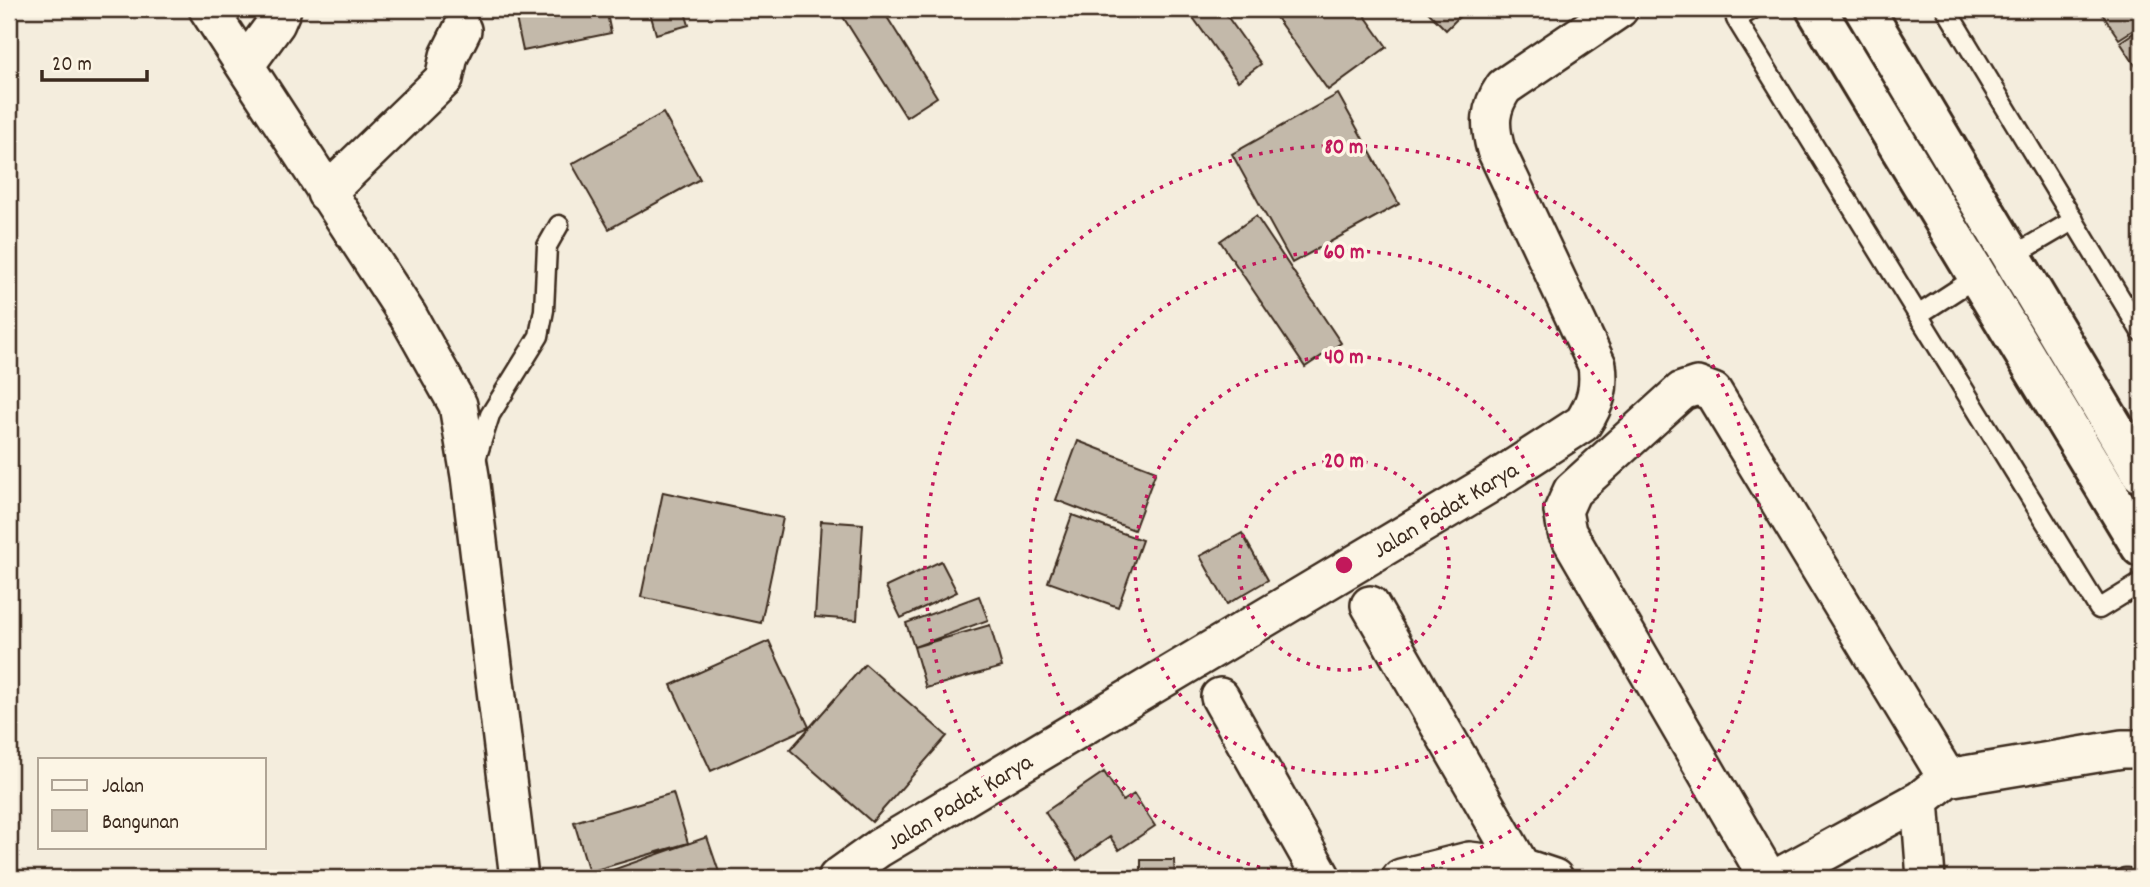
<svg xmlns="http://www.w3.org/2000/svg" width="2150" height="887" viewBox="0 0 2150 887" font-family="Dekko,sans-serif">
<style>
.building{fill:#c3b9aa;stroke:#3b2a1e;stroke-width:2}
.lines{fill:none;stroke-linecap:round;stroke-linejoin:round}
.service-casing{stroke:#3b2a1e;stroke-width:23}
.minor-casing{stroke:#3b2a1e;stroke-width:42}
.tertiary-casing{stroke:#3b2a1e;stroke-width:44}
.service{stroke:#fcf5e5;stroke-width:18}
.minor{stroke:#fcf5e5;stroke-width:37}
.tertiary{stroke:#fcf5e5;stroke-width:38}
.ring{fill:none;stroke:#c2185b;stroke-width:3.5;stroke-dasharray:3.5 7}
.labels{text-anchor:middle;stroke-width:7;stroke-linejoin:round;paint-order:stroke}
.street-label{font-size:24px;fill:#3b2a1e;stroke:#fcf5e5}
.centre{fill:#c2185b;stroke:#fcf5e5;stroke-width:3.5}
.ring-label{font-size:21px;text-anchor:middle;font-weight:bold;fill:#c2185b;stroke:#fcf5e5;stroke-width:7;stroke-linejoin:round;paint-order:stroke}
</style>
<rect width="100%" height="100%" fill="#f4eddd"/>
<filter id="ink" filterUnits="userSpaceOnUse"><feTurbulence type="fractalNoise" baseFrequency=".0143" numOctaves="2"/><feDisplacementMap in="SourceGraphic" scale="14" xChannelSelector="R" yChannelSelector="G"/><feConvolveMatrix kernelMatrix="1 2 1 2 8 2 1 2 1" color-interpolation-filters="sRGB"/></filter>
<g filter="url(#ink)">
<path class="building" d="M514 9H606L611 33 523 51Z
M649 9H684L689 25 656 34Z
M838 9H882L937 97 906 117Z
M1187 9H1222L1261 64 1238 81Z
M1270 9H1360L1387 47 1328 90Z
M1425 9H1467L1446 30Z
M2110 9H2141V25L2119 39 2102 14Z
M2141 28V65L2137 68 2120 42Z
M1338 94 1399 204 1292 263 1232 154Z
M663 113 700 179 609 229 572 164Z
M1256 216 1341 343 1305 367 1220 241Z
M1078 441 1156 471 1134 530 1056 500Z
M663 492 783 518 761 623 641 597Z
M1072 515 1142 540 1118 607 1048 582Z
M821 521 863 524 857 620 815 617Z
M1242 533 1268 580 1227 604 1200 556Z
M941 561 957 592 901 618 886 587Z
M979 596 988 620 914 647 906 623Z
M990 625 1002 667 926 688 914 647Z
M769 641 809 727 711 771 671 685Z
M865 664 947 736 872 822 790 750Z
M1104 772 1123 801 1134 794 1155 826 1119 850 1110 837 1077 860 1045 812Z
M673 793 688 843 589 872 574 822Z
M707 837 721 878H596L595 876Z
M1141 860H1174L1175 878H1141Z"/>
<g class="lines">
<g class="service-casing">
<path id="service" d="M1753 9 1736 19 2099 609 2141 583
M1946 9 2141 332
M2011 257 2074 220
M1918 315 1978 276
M476 459 490 415 539 336 544 310 547 246 559 225
M2125 878H2127"/>
</g>
<g class="minor-casing">
<path id="minor" d="M208 9 408 316 458 405 470 476 519 878
M246 64 276 23 282 9
M326 193 444 79 449 56 462 30
M1370 605 1521 867
M1220 697 1322 878
M1920 800 1926 878
M837 878 879 848 1486 486 1583 423C1596 403 1600 388 1597 365L1496 150C1489 125 1489 109 1504 87L1619 9
M1401 878 1469 861 1521 867 1554 878
M1768 878 1567 532 1563 511 1572 491 1682 391 1697 386 1713 392 1947 778
M1777 878 1920 800 1947 778 2122 749H2141"/>
</g>
<g class="tertiary-casing">
<path id="tertiary" d="M1816 9 2141 547
M1864 9 2141 473"/>
</g>
<use href="#service" class="service"/>
<use href="#minor" class="minor"/>
<use href="#tertiary" class="tertiary"/>
</g>
</g>
<g class="ring">
<circle cx="1344" cy="565" r="105"/>
<circle cx="1344" cy="565" r="209"/>
<path d="M1322 878A314 314 0 1 1 1366 878"/>
<path d="M1064 876A419 419 0 1 1 1624 876"/>
</g>
<g class="labels">
<g class="street-label">
<text transform="translate(1445 509) rotate(-31)" y="8">Jalan Padat Karya</text>
<text transform="translate(959 801) rotate(-31)" y="8">Jalan Padat Karya</text>
</g>
</g>
<circle cx="1344" cy="565" r="10" class="centre"/>
<g class="ring-label">
<text x="1344" y="153">80 m</text>
<text x="1344" y="258">60 m</text>
<text x="1344" y="363">40 m</text>
<text x="1344" y="467">20 m</text>
</g>
<rect width="2150" height="887" fill="none" stroke="#fcf5e5" stroke-width="35"/>
<rect x="18" y="18" width="2115" height="852" fill="none" stroke="#3b2a1e" stroke-width="2.5" filter="url(#ink)"/>
<rect x="38" y="758" width="228" height="91" fill="#fcf5e5" stroke="#afa495" stroke-width="2"/>
<rect x="52" y="780" width="35" height="10" fill="#fcf5e5" stroke="#afa495" stroke-width="2"/>
<text x="102" y="792" font-size="21" fill="#3b2a1e">Jalan</text>
<rect x="52" y="810" width="35" height="21" fill="#c3b9aa" stroke="#afa495" stroke-width="2"/>
<text x="102" y="828" font-size="21" fill="#3b2a1e">Bangunan</text>
<path d="M42 70v10h105v-10" fill="none" stroke="#3b2a1e" stroke-width="3.5"/>
<text x="52" y="70" font-size="21" fill="#3b2a1e" stroke="#fcf5e5" stroke-width="5" paint-order="stroke">20 m</text>
</svg>
